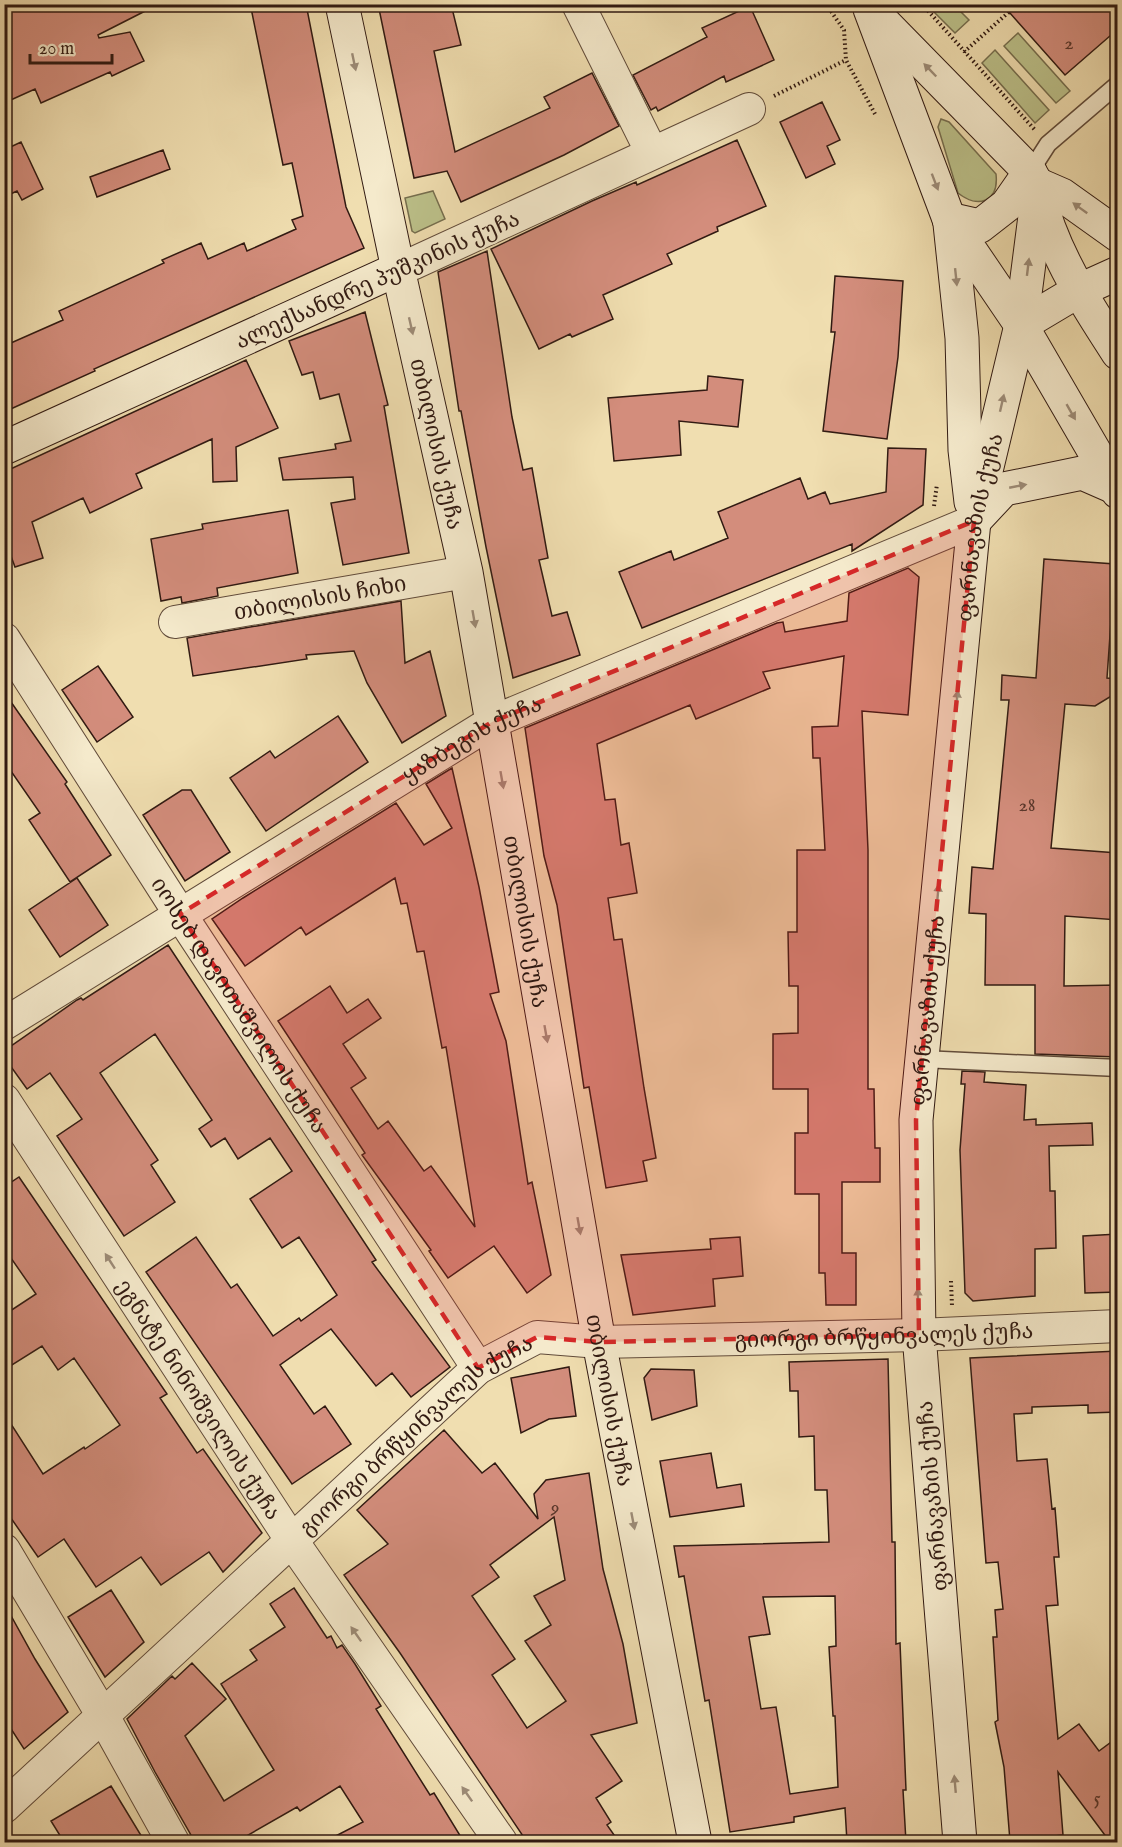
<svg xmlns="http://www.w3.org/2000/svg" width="1122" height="1847" viewBox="0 0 1122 1847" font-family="'IM FELL English','Noto Serif Georgian',serif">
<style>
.green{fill:#bcc18a;stroke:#766e4e;stroke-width:1.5}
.building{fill:#d38d7c;stroke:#311a12;stroke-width:1.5;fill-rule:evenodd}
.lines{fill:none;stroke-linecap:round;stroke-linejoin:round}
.lane-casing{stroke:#614b3a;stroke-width:19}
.street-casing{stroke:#614b3a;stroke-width:34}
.secondary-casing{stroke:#311a12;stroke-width:35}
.path{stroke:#311a12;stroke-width:4;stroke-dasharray:1.5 3;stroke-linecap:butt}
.lane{stroke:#f5eacc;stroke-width:16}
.street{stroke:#f5eacc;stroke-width:32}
.secondary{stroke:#f5eacc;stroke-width:33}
.oneway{fill:#9d8c78}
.marked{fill:#d62828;fill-opacity:0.2;stroke:#d62828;stroke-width:4.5;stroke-dasharray:12 8;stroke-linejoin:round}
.labels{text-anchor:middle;stroke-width:4.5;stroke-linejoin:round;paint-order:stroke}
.number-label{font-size:20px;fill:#5a372c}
.street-label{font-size:22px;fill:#311a12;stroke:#f5eacc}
</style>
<rect width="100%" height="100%" fill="#f0deb0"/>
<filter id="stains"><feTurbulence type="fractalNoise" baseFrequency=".00333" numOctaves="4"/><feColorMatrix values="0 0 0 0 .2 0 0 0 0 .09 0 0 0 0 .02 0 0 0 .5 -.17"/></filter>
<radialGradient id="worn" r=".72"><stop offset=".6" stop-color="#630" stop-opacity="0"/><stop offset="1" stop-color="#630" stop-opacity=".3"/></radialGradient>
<path class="green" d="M927 5H954L969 20 955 33Z
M1018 33 1070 91 1056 103 1004 46Z
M995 50 1049 110 1035 123 982 63Z
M941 119 949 122 996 174C999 202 978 209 958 193L938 127Z
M433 191 445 219 415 233 412 231 405 198Z"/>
<path class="building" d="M18 4H159L98 35 99 38 130 32 144 61 112 76 110 72 41 103 35 89 4 103V11Z
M267 4H306L346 207 364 248 94 369 95 371 4 412V346L63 320 59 311 164 263 162 260 201 243 208 259 244 243 247 251 296 229 292 220 303 216 292 163 283 165 251 8Z
M378 4H451L461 45 434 51 455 152 550 108 544 97 592 73 619 126 564 155 461 202 447 171 414 178Z
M1002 4H1118V29L1065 75Z
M750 6 774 60 726 82 724 76 658 111 656 107 651 110 633 75 707 37 702 28Z
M822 102 840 140 827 146 835 164 806 178 780 122Z
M737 140 766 206 717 227 718 231 667 254 672 264 603 295 613 319 572 337 570 334 539 349 491 249 592 201 636 182 637 185Z
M21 142 43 189 22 200 17 191 4 197V150Z
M163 150 170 169 97 197 90 177Z
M487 251 512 417 523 470 532 468 548 558 539 560 552 616 567 612 580 655 513 678 486 547 461 411H459L438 272Z
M835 276 903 281 898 357 887 439 823 431 835 332H831Z
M365 312 388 405 384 406 409 553 343 565 331 503 355 499 353 477 283 480 279 458 336 449 335 444 351 441 339 394 320 399 313 372 302 375 289 341Z
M246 360 278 428 236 447 237 481 213 482 212 439 136 474 142 488 90 513 83 498 32 522 43 558 15 567 4 537V472Z
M708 376 743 380 738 427 679 421 681 455 614 461 608 398 707 390Z
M888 448 926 449 923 505 852 551V544L642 628 619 572 671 551 674 560 728 538 718 512 800 478 808 499 825 492 830 504 886 492Z
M288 510 298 573 217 588 218 596 182 603 181 597 161 601 151 539 203 529 202 524Z
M1044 559 1115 564 1107 678 1118 679V692L1095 706 1065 704 1051 848 1118 853V920L1065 916 1064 986 1118 985V1057L1035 1054V985H985L986 914 969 913 972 867 993 869 1009 700H1001L1002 675 1036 678Z
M908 568 919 577 908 715 862 711 868 850V1089H874L875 1148H880V1182H842V1253H856V1305H826L825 1273H819V1194H795V1133H808V1089H773V1034L798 1033V986H789L788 932H797V850H825L820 758H813L812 727 838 726 844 656 763 672 770 688 696 719 690 705 597 744 605 800 615 799 621 845 629 843 637 893 608 898 614 940 622 939 644 1088 656 1158 643 1161 647 1181 606 1188 589 1087 584 1088 557 905 544 856 525 728 777 623 783 622 785 632 847 621 849 593Z
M401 601 405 663 430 651 446 716 402 743 367 683 354 651 306 655 307 659 193 676 187 638Z
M98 666 133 717 97 742 62 690Z
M4 692 67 782 65 784 111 855 70 882 29 820 40 813 4 761Z
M338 716 368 762 266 831 230 778 270 751 275 758Z
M452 768 479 887 499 992 490 994 506 1041 528 1184 532 1182 551 1275 527 1293 494 1246 448 1278 429 1251 431 1250 362 1155 365 1153 278 1021 330 986 347 1013 368 999 381 1018 343 1044 366 1078 351 1088 378 1129 388 1121 424 1171 431 1166 475 1227 446 1047 442 1048 424 951 417 952 407 903 401 904 395 878 306 935 301 927 245 966 212 919 243 898 396 803 424 845 452 828 426 784Z
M182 790H191L230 852 185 881 143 815Z
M77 878 108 925 60 957 29 910Z
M168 945 376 1260 372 1262 450 1367 411 1397 392 1373 376 1386 331 1329 280 1365 314 1414 325 1406 351 1444 292 1484 146 1272 196 1237 231 1288 237 1284 273 1336 299 1318 301 1321 337 1295 299 1237 282 1248 250 1199 292 1171 270 1138 238 1159 225 1138 211 1147 199 1129 212 1120 155 1034 100 1073 158 1160 151 1165 175 1202 124 1236 57 1136 82 1119 50 1073 27 1089 4 1057V1051L77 1000 81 998 83 1000Z
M962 1071 985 1072 984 1082 1026 1085 1024 1120 1036 1119V1125L1092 1123 1093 1145 1049 1146 1050 1191H1055L1056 1248 1035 1249V1296L973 1301 965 1293 960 1150 965 1084H961Z
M19 1177 167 1394 160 1398 197 1453 203 1449 262 1533 223 1572 209 1552 161 1585 141 1557 96 1587 64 1539 38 1557 4 1508V1413L43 1474 84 1447 85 1449 120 1425 74 1358 58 1370 42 1346 4 1370V1315L36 1294 4 1248V1187Z
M1118 1234V1292L1085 1293 1083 1236Z
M740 1237 743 1276 713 1279 715 1306 633 1315 621 1255 711 1249 710 1239Z
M1118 1351V1412L1088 1413V1405L1032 1407V1413L1014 1414 1017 1461 1047 1459 1052 1509 1055 1508 1059 1557H1054L1058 1605 1046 1606 1058 1739 1079 1724 1099 1751 1118 1737V1842H1110L1058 1772 1063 1835 1010 1841 1004 1767 995 1722 998 1720 993 1637H997L995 1610 1003 1609 998 1562 986 1563 970 1358Z
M888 1359 892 1542H895L896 1644 900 1643 906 1790H903L906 1842H847L845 1808 794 1817V1822L730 1832 709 1700 705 1701 684 1576 679 1577 674 1546 829 1542 827 1490H815L814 1436 799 1437 798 1391H790L789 1362ZM835 1596 836 1646 829 1647 833 1716H835L838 1787 790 1794 776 1707 761 1709 749 1637 770 1634 763 1597Z
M569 1367 576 1416 549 1419 521 1433 511 1378Z
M651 1369 694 1370 697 1406 652 1420 644 1378Z
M444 1430 482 1473 495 1463 538 1519 534 1494 546 1480 589 1473 603 1569 623 1644 637 1723 591 1735 622 1781 596 1798 611 1822 607 1825 619 1842H527L400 1653 344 1575 388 1544 357 1510ZM554 1517 565 1580 534 1596 551 1625 525 1641 566 1701 527 1728 492 1675 515 1659 472 1596 499 1577 490 1565Z
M711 1453 717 1488 741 1484 744 1506 670 1517 660 1461Z
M294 1588 327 1638 331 1636 337 1648 342 1645 355 1664 381 1706 376 1709 430 1795 434 1793 464 1842H324L363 1822 340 1786 300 1811 297 1807 236 1842H195L155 1772 127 1719 172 1676 175 1679 192 1663 226 1699 185 1736 224 1801 274 1770 221 1684 257 1660 250 1650 285 1627 270 1604Z
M111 1590 144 1642 105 1677 68 1617Z
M4 1603 35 1659 68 1712 24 1749 4 1718Z
M111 1786 145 1842H64L51 1821Z"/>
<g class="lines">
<g class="lane-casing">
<path id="lane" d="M1030 172 1048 144 1118 84
M922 1059 1118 1068"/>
</g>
<g class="street-casing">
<g id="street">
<path d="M578 4 652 153"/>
<path d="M398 269 414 263 749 109"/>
<path id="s1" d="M175 622 466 572"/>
<path id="s2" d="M4 639 180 914 478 1368"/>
<path id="s3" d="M4 1024 492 722 974 521"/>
<path id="s4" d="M4 1100 292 1541 501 1842"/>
<path d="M4 1550 103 1716 173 1842"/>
<path id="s5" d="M4 1807 478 1368 537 1337 599 1342 919 1335 1118 1326"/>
</g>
</g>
<g class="secondary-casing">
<g id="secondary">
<path id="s6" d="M342 4 398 269 466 572 599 1342 695 1842"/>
<path d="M870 9 949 219 1021 325 1118 492"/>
<path d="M880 19 1030 172C1043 192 1041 207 1049 228 1066 273 1092 313 1118 353"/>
<path d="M1039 185 1062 195 1118 235"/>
<path d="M949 219 980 226 1007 205 1030 172"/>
<path d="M950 224 962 338 965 450 971 502"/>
<path d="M1021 325 1078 291 1118 273"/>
<path d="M4 448 398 269"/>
<path d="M975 520 1004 489 1082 473 1114 487"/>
<path id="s7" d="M960 1842 919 1335 916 1120 974 521 1021 325 1039 185"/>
</g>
</g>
<path class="path" d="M826 4 844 30 846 60 875 114
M922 4 1035 130
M964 52 1009 12
M774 96 846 60
M934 506 937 484
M951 1281 952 1306"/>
<use href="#lane" class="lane"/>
<use href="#street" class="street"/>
<use href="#secondary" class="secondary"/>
</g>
<defs><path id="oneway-solid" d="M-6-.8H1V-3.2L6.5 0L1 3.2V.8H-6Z" transform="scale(1.5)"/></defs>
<g class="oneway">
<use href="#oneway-solid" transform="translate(354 62) rotate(78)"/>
<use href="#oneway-solid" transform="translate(930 70) rotate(-134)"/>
<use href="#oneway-solid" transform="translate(935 182) rotate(69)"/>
<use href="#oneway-solid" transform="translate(1080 208) rotate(-144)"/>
<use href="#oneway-solid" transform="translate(1028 267) rotate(-83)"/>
<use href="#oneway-solid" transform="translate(956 277) rotate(84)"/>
<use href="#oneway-solid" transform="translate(411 326) rotate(77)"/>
<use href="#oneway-solid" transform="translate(1002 403) rotate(-77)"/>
<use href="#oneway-solid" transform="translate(1071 412) rotate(60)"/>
<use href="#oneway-solid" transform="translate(1018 486) rotate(-11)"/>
<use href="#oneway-solid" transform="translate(474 619) rotate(80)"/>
<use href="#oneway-solid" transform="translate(957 699) rotate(-85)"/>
<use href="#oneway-solid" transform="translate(502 780) rotate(80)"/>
<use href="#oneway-solid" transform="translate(938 893) rotate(-85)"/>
<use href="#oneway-solid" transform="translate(546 1034) rotate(80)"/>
<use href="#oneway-solid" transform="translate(579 1226) rotate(80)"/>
<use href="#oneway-solid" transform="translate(110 1261) rotate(-123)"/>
<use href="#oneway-solid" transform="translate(918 1297) rotate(-91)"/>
<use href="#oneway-solid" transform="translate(633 1521) rotate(79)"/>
<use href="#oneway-solid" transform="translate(356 1634) rotate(-125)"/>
<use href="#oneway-solid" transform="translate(955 1784) rotate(-95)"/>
<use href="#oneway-solid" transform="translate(467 1794) rotate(-125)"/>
</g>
<path class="marked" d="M974 521 916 1120 919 1335 599 1342 537 1337 478 1368 180 914 492 722Z"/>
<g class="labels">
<g class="number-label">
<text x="1069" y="49">2</text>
<text x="1027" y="811">28</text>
<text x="555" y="1513">9</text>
<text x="1097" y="1804">5</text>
</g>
<g class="street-label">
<text transform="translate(377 279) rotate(-24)" y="8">ალექსანდრე პუშკინის ქუჩა</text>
<text dy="8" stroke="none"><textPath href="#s6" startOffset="450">თბილისის ქუჩა</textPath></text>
<text dy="8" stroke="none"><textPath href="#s7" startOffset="1320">ფარნავაზის ქუჩა</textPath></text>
<text dy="8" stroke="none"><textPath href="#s1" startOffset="147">თბილისის ჩიხი</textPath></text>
<text dy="8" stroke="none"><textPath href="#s3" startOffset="548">ყაზბეგის ქუჩა</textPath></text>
<text dy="8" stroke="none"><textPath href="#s6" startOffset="936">თბილისის ქუჩა</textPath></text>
<text dy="8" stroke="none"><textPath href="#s2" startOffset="435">იოსებ დავითაშვილის ქუჩა</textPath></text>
<text dy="8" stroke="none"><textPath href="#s7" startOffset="834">ფარნავაზის ქუჩა</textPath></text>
<text dy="8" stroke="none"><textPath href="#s5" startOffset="1060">გიორგი ბრწყინვალეს ქუჩა</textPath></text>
<text dy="8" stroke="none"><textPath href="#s4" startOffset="357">ეგნატე ნინოშვილის ქუჩა</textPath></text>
<text dy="8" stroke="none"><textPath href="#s6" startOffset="1422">თბილისის ქუჩა</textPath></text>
<text dy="8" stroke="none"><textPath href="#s5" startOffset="556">გიორგი ბრწყინვალეს ქუჩა</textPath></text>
<text transform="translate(932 1496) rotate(-95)" y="8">ფარნავაზის ქუჩა</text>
</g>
</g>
<rect width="1122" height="1847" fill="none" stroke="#f0deb0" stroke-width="24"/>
<rect x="6" y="6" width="1110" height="1835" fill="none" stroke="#311a12" stroke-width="3"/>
<rect x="12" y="12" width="1098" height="1823" fill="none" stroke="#311a12" stroke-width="1.5"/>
<path d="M30 54v9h82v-9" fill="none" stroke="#311a12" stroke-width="3"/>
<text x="39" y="54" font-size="18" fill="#311a12" stroke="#f5eacc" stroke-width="4.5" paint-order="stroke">20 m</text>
<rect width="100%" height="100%" filter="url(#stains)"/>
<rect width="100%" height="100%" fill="url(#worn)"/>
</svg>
